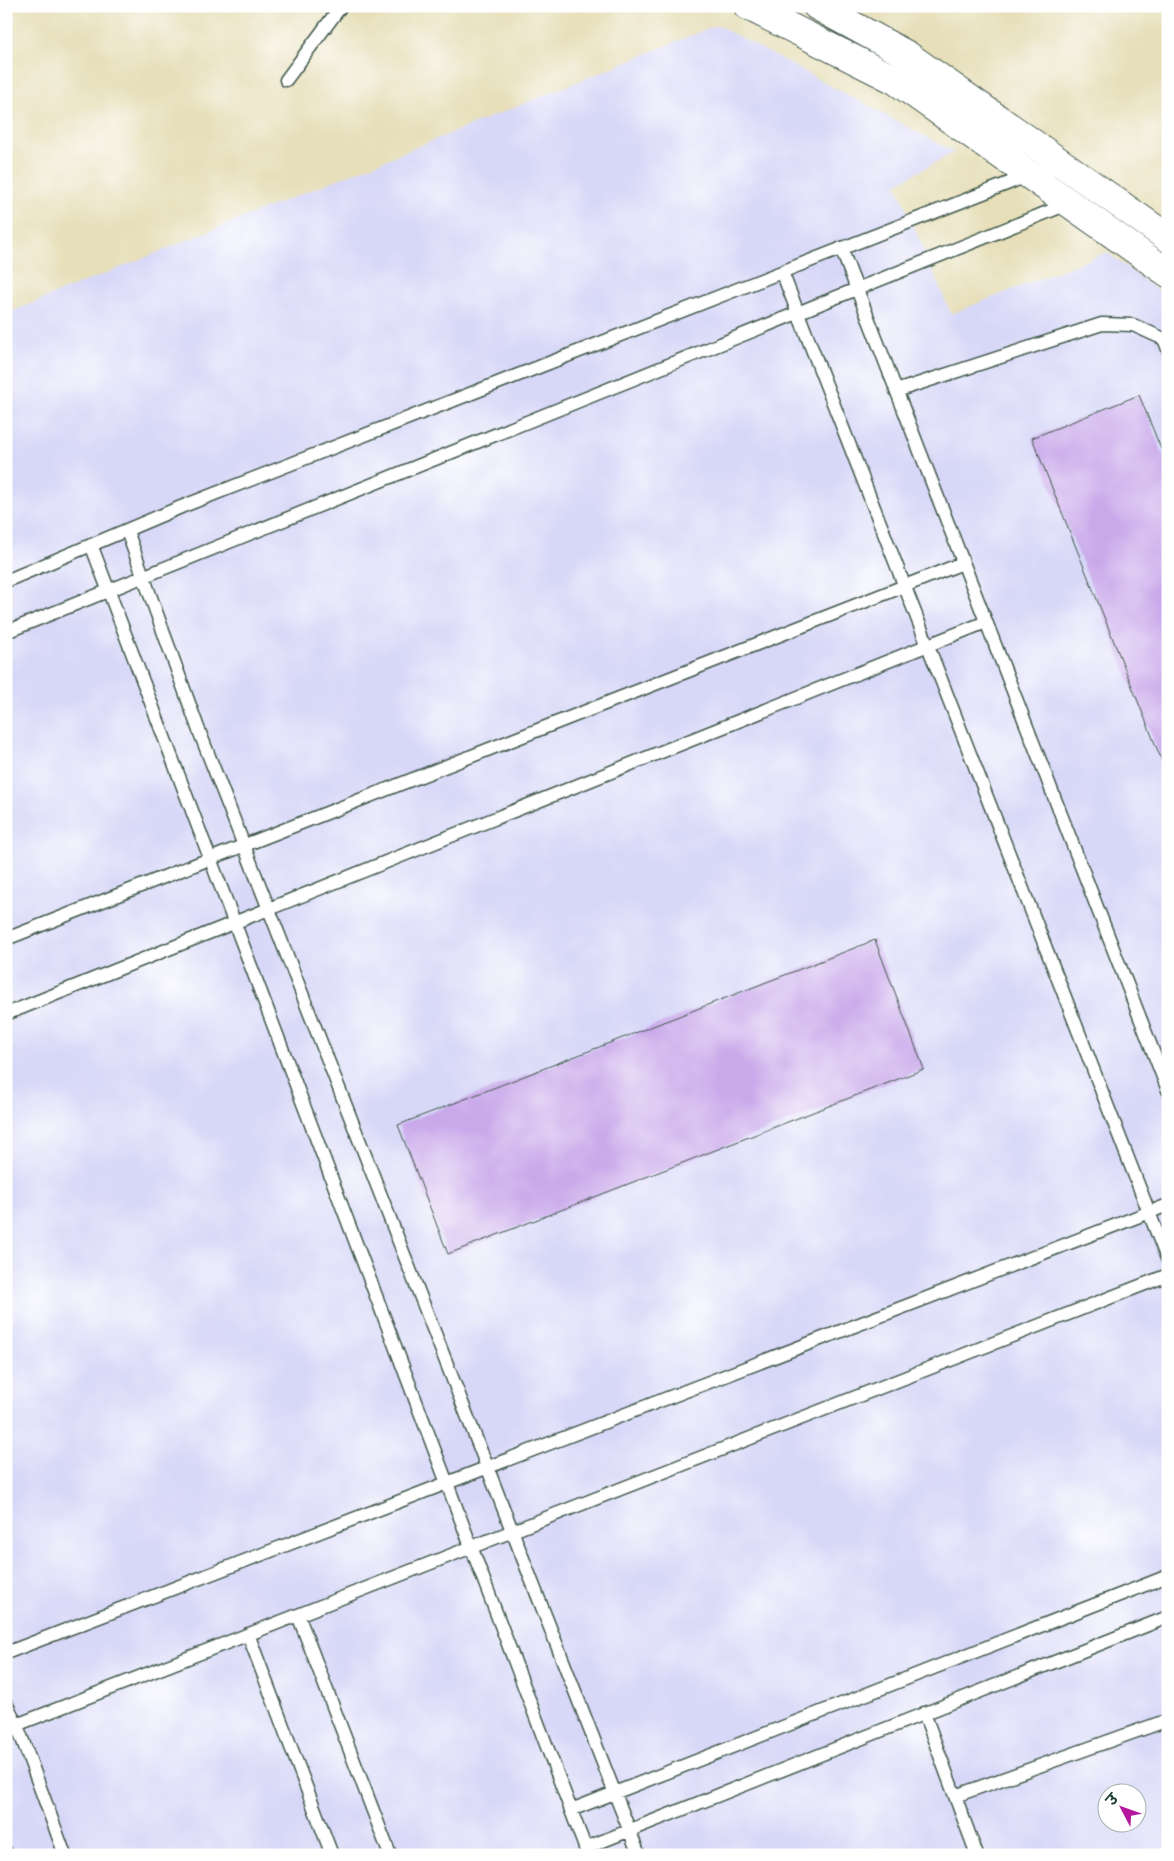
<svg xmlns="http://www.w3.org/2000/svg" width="1174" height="1861" viewBox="0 0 1174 1861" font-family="'Gochi Hand','Playpen Sans Deva',sans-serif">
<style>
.built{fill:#d7d7f8;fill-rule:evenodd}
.building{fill:#c9a9ea}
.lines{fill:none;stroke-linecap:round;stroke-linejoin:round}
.service-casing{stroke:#3d5548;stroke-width:15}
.tertiary-casing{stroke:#3d5548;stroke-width:30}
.service{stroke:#fff;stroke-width:12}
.tertiary{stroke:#fff;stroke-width:28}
</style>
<rect width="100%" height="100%" fill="#fff"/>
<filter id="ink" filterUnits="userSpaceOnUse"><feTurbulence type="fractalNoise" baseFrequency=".02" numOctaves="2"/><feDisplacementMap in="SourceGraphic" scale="10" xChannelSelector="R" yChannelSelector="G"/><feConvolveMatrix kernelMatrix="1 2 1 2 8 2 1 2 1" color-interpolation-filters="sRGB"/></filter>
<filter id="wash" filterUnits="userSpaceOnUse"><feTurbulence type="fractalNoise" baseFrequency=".0096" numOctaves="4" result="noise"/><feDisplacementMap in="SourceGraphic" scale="20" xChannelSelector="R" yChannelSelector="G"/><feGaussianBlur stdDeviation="1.12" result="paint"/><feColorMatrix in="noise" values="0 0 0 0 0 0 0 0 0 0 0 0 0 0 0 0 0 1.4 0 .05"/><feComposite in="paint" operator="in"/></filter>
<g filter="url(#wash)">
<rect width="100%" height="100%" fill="#e7dfb9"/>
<path class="built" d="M717 25 954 152 896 184 951 314 1107 252 1168 298V1855H6V604L13 600 6 569V314ZM1106 1794H1136V1824H1106Z"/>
<g id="blocks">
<path class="building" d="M1139 395 1168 466V776L1032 438Z
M875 940 924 1069 448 1254 398 1125Z"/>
</g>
</g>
<g filter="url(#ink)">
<use href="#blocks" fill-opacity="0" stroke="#3d5548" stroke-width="1"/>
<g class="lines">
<g class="service-casing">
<path id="service" d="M286 80 341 6
M841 248 1168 1090
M782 272 1168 1261
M896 391 1102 324 1133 325 1164 339 1168 349
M127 531 198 728 639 1855
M92 547 588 1855
M6 581 181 507 1060 163
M6 632 1070 203
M6 939 963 563
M6 1014 986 622
M298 1615 390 1855
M248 1634 332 1855
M6 1653 1168 1205
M6 1703 17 1725 65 1855
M924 1713 977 1855
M6 1729 1168 1275
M955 1796 1168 1720
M571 1810 1168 1576
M585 1848 1168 1617
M6 1852 7 1855"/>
</g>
<g class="tertiary-casing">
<path id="tertiary" d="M748 6 895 80 1168 273
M817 6 907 55 1168 238"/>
</g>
<use href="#service" class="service"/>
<use href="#tertiary" class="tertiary"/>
</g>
</g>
<rect width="1174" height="1861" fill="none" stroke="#fff" stroke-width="25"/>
<g transform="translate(1122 1808) rotate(311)"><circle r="24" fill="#ffffff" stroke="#a5b1ae"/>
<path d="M0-4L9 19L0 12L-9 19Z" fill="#b5179e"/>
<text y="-8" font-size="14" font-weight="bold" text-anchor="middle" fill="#1f3d34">उ</text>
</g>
</svg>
